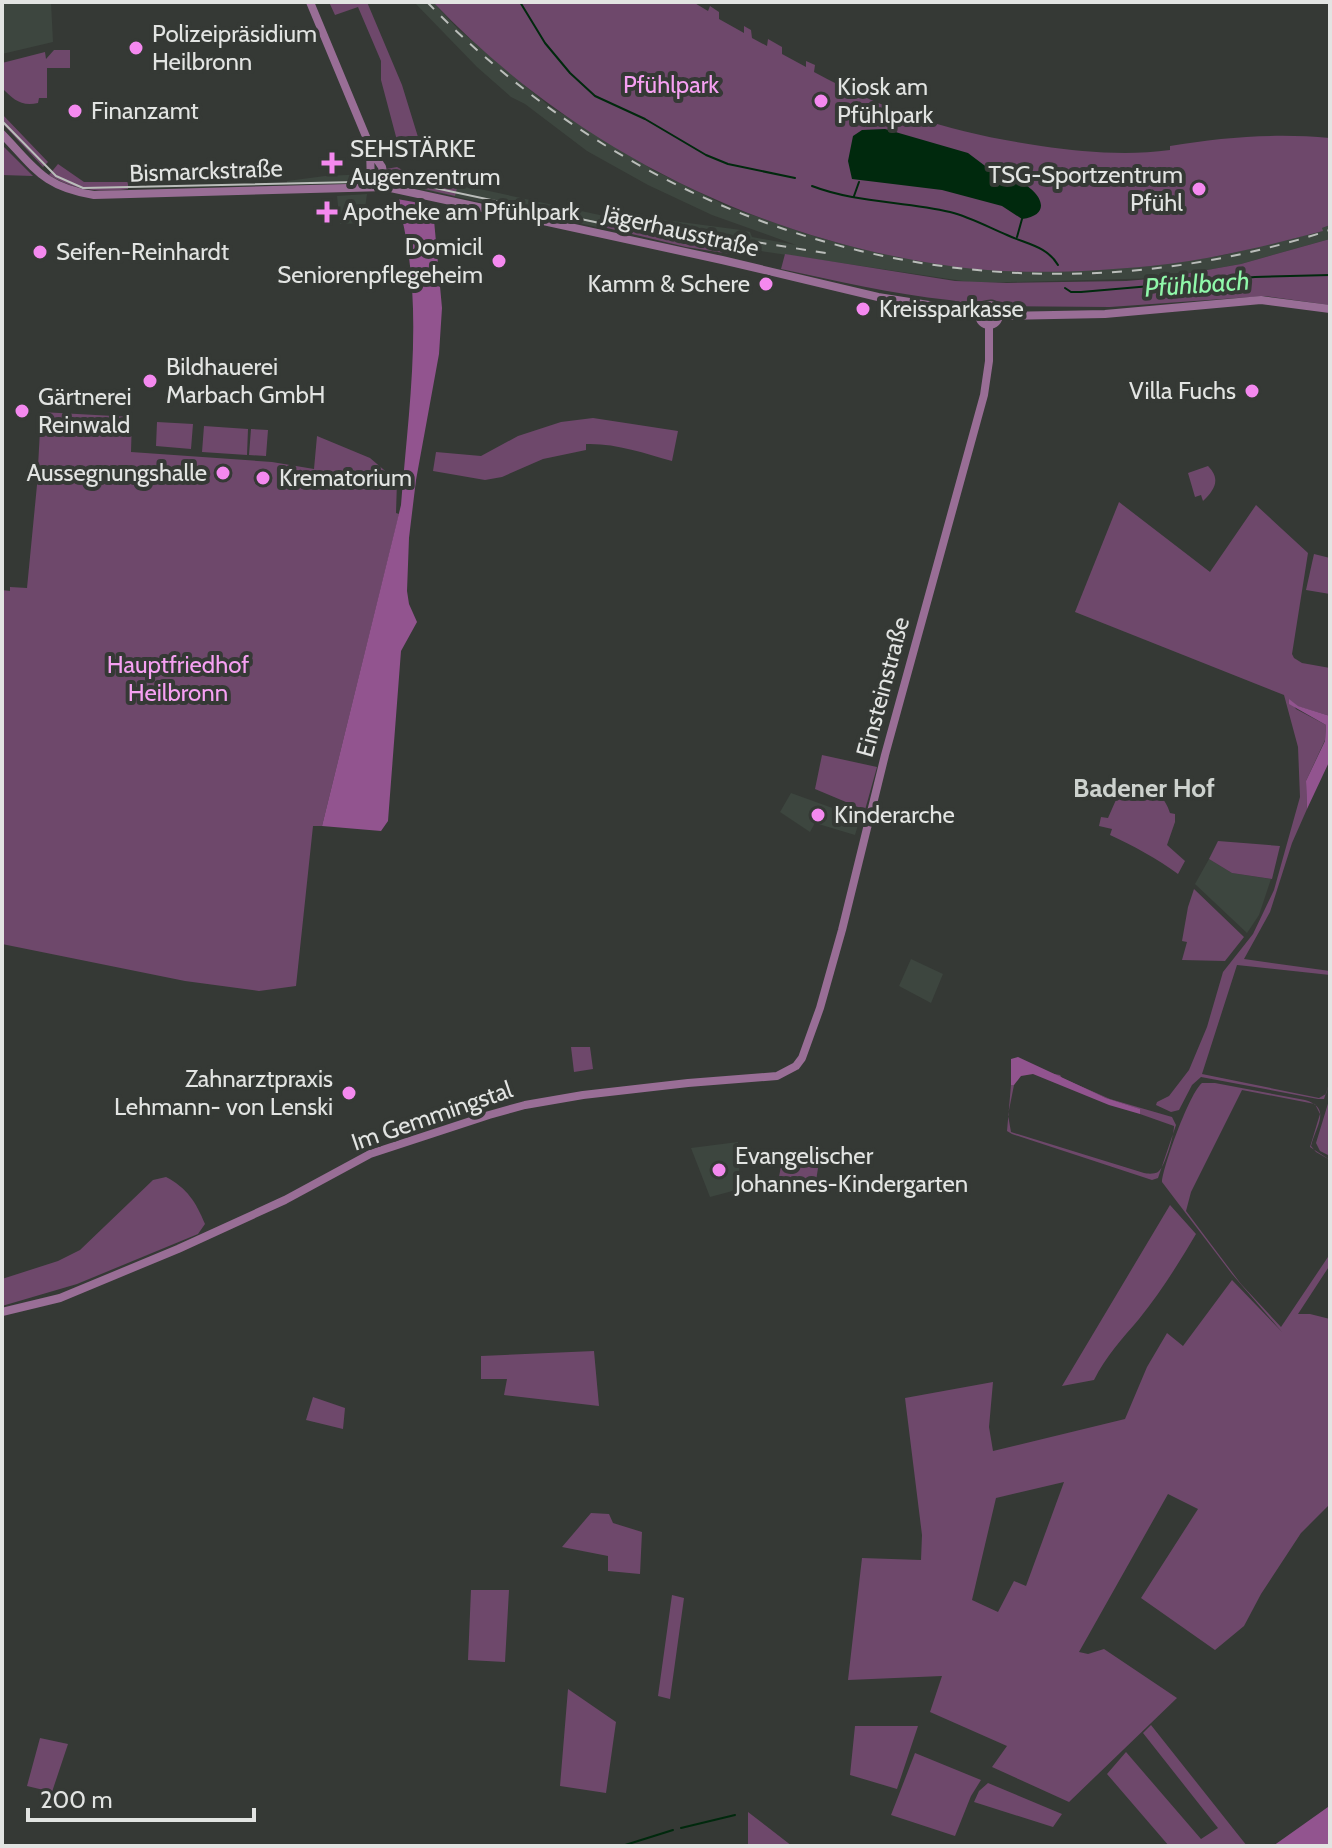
<svg xmlns="http://www.w3.org/2000/svg" width="1332" height="1848" viewBox="0 0 1332 1848" font-family="Cabin,sans-serif">
<style>
.built{fill:#3d463f}
.green{fill:#6e486b;fill-rule:evenodd}
.forest{fill:#92548f}
.water{fill:#00290d}
.lines{fill:none;stroke-linecap:round;stroke-linejoin:round}
.stream{stroke:#00290d;stroke-width:2}
.tertiary{stroke:#996e96;stroke-width:8}
.tram{stroke:#babdba;stroke-width:2}
.rail{stroke:#babdba;stroke-width:2;stroke-dasharray:10 10;stroke-linecap:butt}
.poi-dot{fill:#f489ef;stroke:#353935;stroke-width:3}
.labels{text-anchor:middle;stroke-width:8;stroke-linejoin:round;paint-order:stroke}
.poi-label{font-size:24px;fill:#e2e4e2;stroke:#353935;text-anchor:start}
.park-label{font-size:24px;fill:#f6a0f2;stroke:#353935}
.street-label{font-size:24px;fill:#e2e4e2;stroke:#353935}
.water-label{font-size:26px;font-style:italic;fill:#90f8aa;stroke:#353935}
.neighbourhood-label{font-size:26px;font-weight:bold;fill:#cdd2ce;stroke:#353935}
</style>
<rect width="100%" height="100%" fill="#353935"/>
<path class="built" d="M2 2H51L53 42 2 54Z
M414 2H433L457 28 548 105 653 170 727 206 804 233 842 244 875 252 983 268 1055 271 1151 266 1224 255 1322 231V228L1330 225V239L1241 264 1162 278 976 283 646 234 600 225 597 227 406 186 394 179 413 176 410 174 609 217 650 218 741 230 750 232 752 237 796 245 712 215 648 185 587 151 525 104 511 97 477 67Z
M368 174 354 182 287 184V181L325 176Z
M367 194 363 223 340 224 337 196Z
M791 793 860 818 855 835 815 823 810 832 780 812Z
M1209 859 1232 873 1271 879 1259 915 1247 933 1195 884Z
M911 959 943 974 931 1003 899 986Z
M738 1142 740 1189 710 1197 691 1148Z"/>
<path class="green" d="M329 2H367L402 85 422 150 413 159 403 155 399 148 381 80V61L358 7 335 15Z
M433 2H693L708 11 710 6 719 12V19L744 33V26L751 30 752 38 767 46 768 39 782 47V54L806 67V61L815 65 814 72C892 114 954 133 1041 146 1083 152 1127 156 1170 150V146C1223 137 1276 133 1330 138V225L1322 228 1323 231C1266 246 1209 260 1151 266 1088 272 1020 275 957 267 758 240 572 148 433 2Z
M54 50H70V68H47V98H39L38 103C21 107 13 99 2 88V63L45 52 46 59Z
M2 114 48 162 43 167 2 123Z
M2 145 33 176 2 175Z
M58 164 84 182H128V189C100 193 73 190 49 175Z
M397 167 408 173 458 184 455 196 403 184 386 169Z
M605 219 614 224 641 220V223H648L646 234 743 248 750 252 743 256 686 247 603 227 600 225Z
M1330 239V305L1265 296 1110 307 1002 306C993 295 986 301 974 303 967 304 957 301 949 300 892 294 837 281 781 269L785 254 955 281 1007 283 1126 281 1162 278 1241 264Z
M41 412 132 417 131 452 272 462 314 469 317 436 370 458 397 481 396 513 399 514 322 826H313L296 986 259 991 185 981 2 944V590L10 591V587L27 588 37 485Z
M593 418 678 431 672 461C644 453 615 443 586 444V450L543 459 502 477 485 480 433 471 436 452 481 456 518 436 561 422Z
M157 422 193 424 191 449 156 446Z
M204 426 248 429 247 455 202 452Z
M251 429 268 430 266 456 249 455Z
M1208 466C1221 479 1215 490 1203 501L1201 495 1195 497 1188 473Z
M1119 502 1210 572 1256 505 1308 553 1292 654 1294 658 1302 663 1330 668V716L1297 706 1290 700 1296 709 1326 725 1325 740 1306 781 1307 809 1292 843 1270 912 1244 959 1330 971V975L1237 965 1202 1074 1319 1098 1326 1094 1330 1081 1324 1099H1318L1201 1077 1192 1085 1179 1110 1171 1112 1156 1105 1157 1102 1169 1096 1189 1070 1207 1027 1223 972 1253 934 1274 890 1300 797 1298 747 1284 695 1075 612Z
M1314 554 1330 558V594L1306 590Z
M822 755 877 767 865 810 815 789Z
M1135 785 1136 789C1154 786 1165 797 1170 813L1175 814V822L1167 845 1185 861 1178 874C1158 859 1132 845 1110 835L1112 829 1099 826 1101 817 1108 818 1119 793 1122 794 1127 788Z
M1218 841 1280 846 1272 879 1232 873 1209 859Z
M1194 889 1244 937 1225 961 1182 960 1187 942 1182 941 1188 907Z
M571 1047H590L593 1069 574 1072Z
M1049 1073 1060 1075 1062 1078 1110 1099 1172 1117 1176 1125 1158 1178 1152 1180 1012 1134 1007 1131 1011 1085H1014L1008 1115 1011 1132 1144 1173C1148 1174 1155 1174 1158 1172 1165 1167 1174 1135 1174 1126L1140 1114 1139 1109 1106 1098Z
M1202 1083H1215L1305 1100C1332 1108 1316 1126 1311 1146L1316 1152 1330 1160 1310 1147 1320 1114 1315 1104 1242 1090 1191 1192 1186 1211 1241 1284 1281 1327 1330 1254V1265L1298 1314H1310L1330 1319V1504L1301 1533 1261 1594 1244 1626 1215 1650 1141 1598 1198 1509 1168 1494 1079 1652 1088 1654 1104 1649 1177 1698 1069 1802 992 1767 1007 1746 930 1712 942 1676 848 1680 862 1558 921 1560 922 1535 905 1398 993 1382 989 1427 993 1451 1125 1419 1147 1367 1167 1333 1183 1346 1232 1280 1282 1332 1232 1274 1162 1182C1163 1166 1190 1092 1202 1083ZM1064 1482 1026 1586 1014 1581 998 1612 972 1600 996 1498Z
M1330 1097V1156L1320 1151 1316 1143Z
M783 1156 819 1162 815 1187 778 1182Z
M166 1177C187 1188 196 1202 205 1224L198 1234 77 1284 2 1306V1279L58 1261 80 1250 153 1180Z
M1170 1205 1196 1234C1179 1263 1160 1293 1139 1319 1122 1339 1106 1356 1094 1380L1062 1386Z
M594 1351 599 1406 504 1395 507 1379H481V1356Z
M313 1397 345 1408 343 1429 306 1420Z
M591 1513 609 1514 613 1523 642 1532 640 1574 608 1571V1556L562 1547Z
M471 1590H509L505 1662 468 1660Z
M672 1595 684 1598 670 1699 658 1696Z
M568 1689 616 1722 606 1793 560 1786Z
M1151 1725 1247 1846H1169L1107 1774 1126 1752 1201 1839 1218 1828 1143 1733Z
M855 1726H918L897 1789 850 1775Z
M40 1738 68 1744 52 1792 27 1786Z
M915 1753 981 1780 971 1796 955 1836 891 1815Z
M988 1783 1062 1814 1053 1827 974 1802 979 1791Z
M748 1812 792 1846H748Z"/>
<path class="forest" d="M397 199 431 205 433 209 442 308 439 354 416 480 409 538 407 591 409 604 417 622 401 651 388 821 381 831 322 826 401 505C409 403 426 299 397 199Z
M1289 699 1298 706 1330 716V760L1307 809 1306 781 1325 741 1326 725 1289 704Z
M1018 1057 1106 1098 1140 1109V1114L1109 1105 1033 1074 1021 1076 1014 1085H1011V1059Z
M1330 1806V1846H1273L1328 1807Z"/>
<path class="water" d="M885 129 968 153 1009 184 1012 179C1036 185 1058 214 1022 219L1002 206 942 190 852 179 848 161 853 136 862 130Z"/>
<g class="lines">
<path class="stream" d="M520 2 545 43 570 73 595 96 645 119 706 155 728 164 795 178
M812 186C856 203 904 201 950 212 970 217 988 227 1007 235 1026 244 1047 246 1058 265
M854 196 859 182
M1017 237 1022 219
M1065 288 1071 292H1081L1255 277 1330 275
M681 1828 735 1815
M622 1846 673 1830"/>
<path class="tertiary" d="M310 2 367 139 370 149 371 186
M2 134C35 168 43 187 94 195L386 187 722 260 878 297 979 313
M370 149 382 167 386 187
M979 315a10 10 0 1 1 20 0a10 10 0 1 1-20 0Z
M999 316 1105 314 1261 300 1330 309
M2 1312 60 1298 178 1249 285 1200 370 1154 489 1115 525 1105 583 1095 688 1083 777 1076 796 1066 802 1058 820 1008 842 930 885 755 984 395 989 361V325"/>
<path class="tram" d="M2 121 56 176 83 188 402 181 623 228 716 240"/>
<path class="rail" d="M427 2C663 246 1006 336 1330 230
M717 236 832 254"/>
</g>
<g class="poi-dot">
<circle cx="136" cy="48" r="8"/>
<circle cx="821" cy="101" r="8"/>
<circle cx="75" cy="111" r="8"/>
<path d="M328 151h8v8h8v8h-8v8h-8v-8h-8v-8h8z"/>
<circle cx="1199" cy="189" r="8"/>
<path d="M323 200h8v8h8v8h-8v8h-8v-8h-8v-8h8z"/>
<circle cx="40" cy="252" r="8"/>
<circle cx="499" cy="261" r="8"/>
<circle cx="766" cy="284" r="8"/>
<circle cx="863" cy="309" r="8"/>
<circle cx="150" cy="381" r="8"/>
<circle cx="1252" cy="391" r="8"/>
<circle cx="22" cy="411" r="8"/>
<circle cx="223" cy="473" r="8"/>
<circle cx="263" cy="478" r="8"/>
<circle cx="818" cy="815" r="8"/>
<circle cx="349" cy="1093" r="8"/>
<circle cx="719" cy="1170" r="8"/>
</g>
<g class="labels">
<g class="poi-label">
<text x="152" y="42">Polizeipräsidium<tspan x="152" dy="28">Heilbronn</tspan></text>
<text x="837" y="95">Kiosk am<tspan x="837" dy="28">Pfühlpark</tspan></text>
<text x="91" y="119">Finanzamt</text>
<text x="350" y="157">SEHSTÄRKE<tspan x="350" dy="28">Augenzentrum</tspan></text>
<text x="1183" y="183" text-anchor="end">TSG-Sportzentrum<tspan x="1183" dy="28">Pfühl</tspan></text>
<text x="343" y="220">Apotheke am Pfühlpark</text>
<text x="483" y="255" text-anchor="end">Domicil<tspan x="483" dy="28">Seniorenpflegeheim</tspan></text>
<text x="56" y="260">Seifen-Reinhardt</text>
<text x="750" y="292" text-anchor="end">Kamm &amp; Schere</text>
<text x="879" y="317">Kreissparkasse</text>
<text x="166" y="375">Bildhauerei<tspan x="166" dy="28">Marbach GmbH</tspan></text>
<text x="1236" y="399" text-anchor="end">Villa Fuchs</text>
<text x="38" y="405">Gärtnerei<tspan x="38" dy="28">Reinwald</tspan></text>
<text x="207" y="481" text-anchor="end">Aussegnungshalle</text>
<text x="279" y="486">Krematorium</text>
<text x="834" y="823">Kinderarche</text>
<text x="333" y="1087" text-anchor="end">Zahnarztpraxis<tspan x="333" dy="28">Lehmann- von Lenski</tspan></text>
<text x="735" y="1164">Evangelischer<tspan x="735" dy="28">Johannes-Kindergarten</tspan></text>
</g>
<g class="park-label">
<text x="671" y="93">Pfühlpark</text>
<text x="178" y="673">Hauptfriedhof<tspan x="178" dy="28">Heilbronn</tspan></text>
</g>
<g class="street-label">
<text transform="translate(206 171) rotate(-2)" y="8">Bismarckstraße</text>
<text transform="translate(681 231) rotate(13)" y="8">Jägerhausstraße</text>
<text transform="translate(883 687) rotate(-75)" y="8">Einsteinstraße</text>
<text transform="translate(432 1116) rotate(-19)" y="8">Im Gemmingstal</text>
</g>
<g class="water-label">
<text transform="translate(1197 284) rotate(-4)" y="9">Pfühlbach</text>
</g>
<g class="neighbourhood-label">
<text x="1144" y="797">Badener Hof</text>
</g>
</g>
<rect width="1332" height="1848" fill="none" stroke="#e2e4e2" stroke-width="8"/>
<path d="M28 1808v12h226v-12" fill="none" stroke="#e2e4e2" stroke-width="4"/>
<text x="40" y="1808" font-size="24" fill="#e2e4e2" stroke="#353935" stroke-width="6" paint-order="stroke">200 m</text>
</svg>
